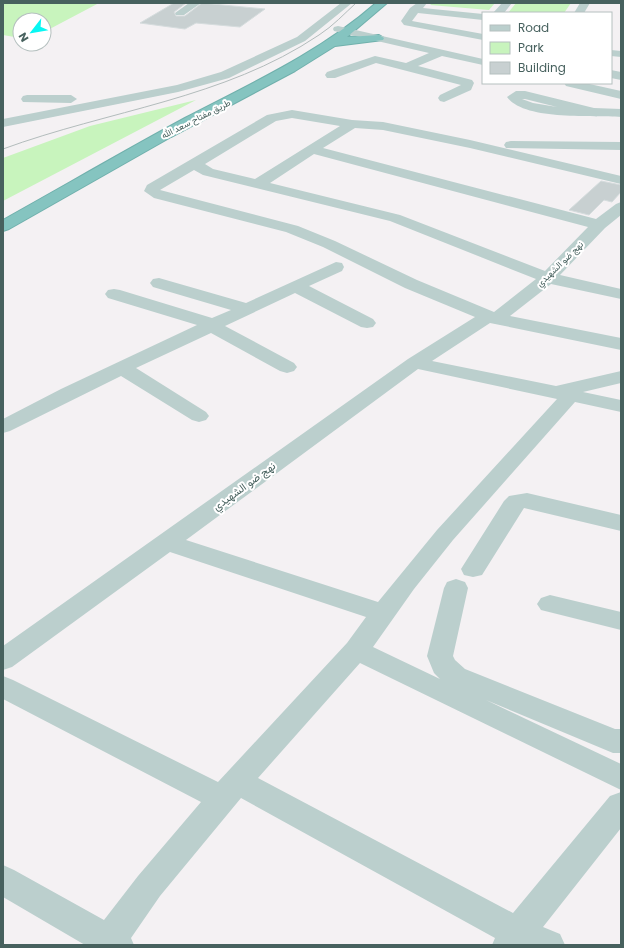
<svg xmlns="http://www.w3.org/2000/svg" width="624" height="948" viewBox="0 0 624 948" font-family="Poppins,Vazirmatn,sans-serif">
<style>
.green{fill:#c8f4bd}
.building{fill:#c8d0d1;stroke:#d5dcdd}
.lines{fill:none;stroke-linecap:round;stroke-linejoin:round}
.highway-casing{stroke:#70b0ac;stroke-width:2}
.minor{fill:#bbcfcd;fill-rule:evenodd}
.highway{fill:#85c4c0;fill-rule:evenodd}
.tram{stroke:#b3bcbc;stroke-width:1}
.labels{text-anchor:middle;stroke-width:4;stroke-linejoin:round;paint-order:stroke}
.far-street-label{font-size:9px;fill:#47615e;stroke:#fff}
.street-label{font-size:11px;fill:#47615e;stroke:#fff}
</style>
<rect width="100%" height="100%" fill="#f4f1f3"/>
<path class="green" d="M3 3H99L44 32V20H20V38L3 35Z
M433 3H495L489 10 430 5Z
M516 3H571L564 13H508Z
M196 100 3 201V158L90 126Z"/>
<path class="building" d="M174 3H186L174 12 176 16H185L202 3 265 9 240 27 196 23 185 29 140 23Z
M601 181 621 185V192L612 202 604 200 589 215 569 210Z"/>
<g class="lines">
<g class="highway-casing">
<path id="highway" d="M376 3H387L347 37 379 35 384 38 383 40 335 46 295 71 171 137 9 229 3 231V220C64 186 124 151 185 118 252 83 319 53 376 3Z"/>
</g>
<path class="minor" d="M189 3H201L184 15H176L175 13Z
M341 3H352L305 41 229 78 178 92 3 127V119L177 85 221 72 297 37Z
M417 3H427L423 8 483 14V20L418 13 412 21 483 34V40L404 25 401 21 410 8Z
M502 3H512L504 13H493Z
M580 3H590L584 13H574Z
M338 26 483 59V65L442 56 418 66 472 80 474 83 471 90 444 102 440 101 438 98 440 95 461 85 376 63 335 78H327L325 75 327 72 375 56 406 63 429 53 334 31 333 29 334 27Z
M611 50 621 51V57L611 56Z
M611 70 621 72V80L611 78Z
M564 83H585L621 91V99L566 86Z
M516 91H525L594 108 621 109V117C594 115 524 121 507 97ZM522 99H525L557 107 533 103Z
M27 95H71L77 99 71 103 23 102 21 99 23 96Z
M292 110 352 120 383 122 470 140 621 176V184L470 148 383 130 355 128 323 148 596 219 616 204 621 202V215L605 228 560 275 621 289V299L551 284 510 316 621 338V350L490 323 432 361 556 386 621 371V383L583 392 621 400V412L575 402 453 540 414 589 373 647 440 679 434 673 427 656 444 588 447 582 456 579 465 582 468 588 453 656 455 660 465 669 615 729H621V753H613L486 700 621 764V790L360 663 258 778 513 913 610 796 621 792V828L543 927 560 934 565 945H492L495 938 241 798 160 896 131 938 134 945H85L3 897V865L14 870 104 920 138 876 201 802 3 699V676L13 680 218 782 347 643 366 617 170 552 12 667 3 670V646L408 359 475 317 405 288 323 247 286 232 154 198 144 191 147 185 267 115ZM292 118 340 126 255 179 213 169 205 164 276 121ZM314 154 588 227 545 271 400 215 270 183ZM194 170 203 175 390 221 536 279 494 312 417 280 335 241 298 226 160 190ZM418 369 557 399 437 530 378 602 186 540Z
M511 141 621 142V150L506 148 504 145 506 142Z
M336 262 342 263 344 267 342 271 309 286 373 319 376 323 373 327 367 328 361 327 295 293 225 326 294 363 297 367 294 371 287 373 280 371 211 333 136 368 206 412 209 416 206 420 199 422 192 420 121 376 10 431 3 433V419L61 389 197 325 108 298 105 294 108 290 114 289 120 290 212 318 231 310 153 287 150 283 153 279 159 278 246 303Z
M527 493 621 515V531L524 508 482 575 473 577 464 575 461 569 504 501 509 496Z
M550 595 621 612V630L541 610 537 604 541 598Z"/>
<use href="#highway" class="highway"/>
<path class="tram" d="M3 149C109 110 224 99 319 35 333 26 344 14 356 3"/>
</g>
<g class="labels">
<g class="far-street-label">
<text transform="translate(196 119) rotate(-27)" y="3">طريق مفتاح سعد الله</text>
<text transform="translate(560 264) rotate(-44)" y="3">نهج ضو الشهيدي</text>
</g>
<g class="street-label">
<text transform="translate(244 486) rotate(-36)" y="4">نهج ضو الشهيدي</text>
</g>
</g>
<rect width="624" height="948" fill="none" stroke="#47615e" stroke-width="8"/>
<rect x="482" y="12" width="130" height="72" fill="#ffffff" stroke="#b5c0bf"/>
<rect x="490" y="25" width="20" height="6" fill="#bbcfcd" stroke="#b5c0bf"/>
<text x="518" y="32" font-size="12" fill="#47615e">Road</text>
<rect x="490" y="42" width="20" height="12" fill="#c8f4bd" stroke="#b5c0bf"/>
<text x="518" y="52" font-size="12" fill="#47615e">Park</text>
<rect x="490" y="62" width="20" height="12" fill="#c8d0d1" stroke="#b5c0bf"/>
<text x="518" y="72" font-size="12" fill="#47615e">Building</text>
<g transform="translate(32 32) rotate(239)"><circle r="19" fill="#ffffff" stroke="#b5c0bf"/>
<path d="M0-3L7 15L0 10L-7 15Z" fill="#08f7f3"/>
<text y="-6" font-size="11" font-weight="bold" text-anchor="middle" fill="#47615e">N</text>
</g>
</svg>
